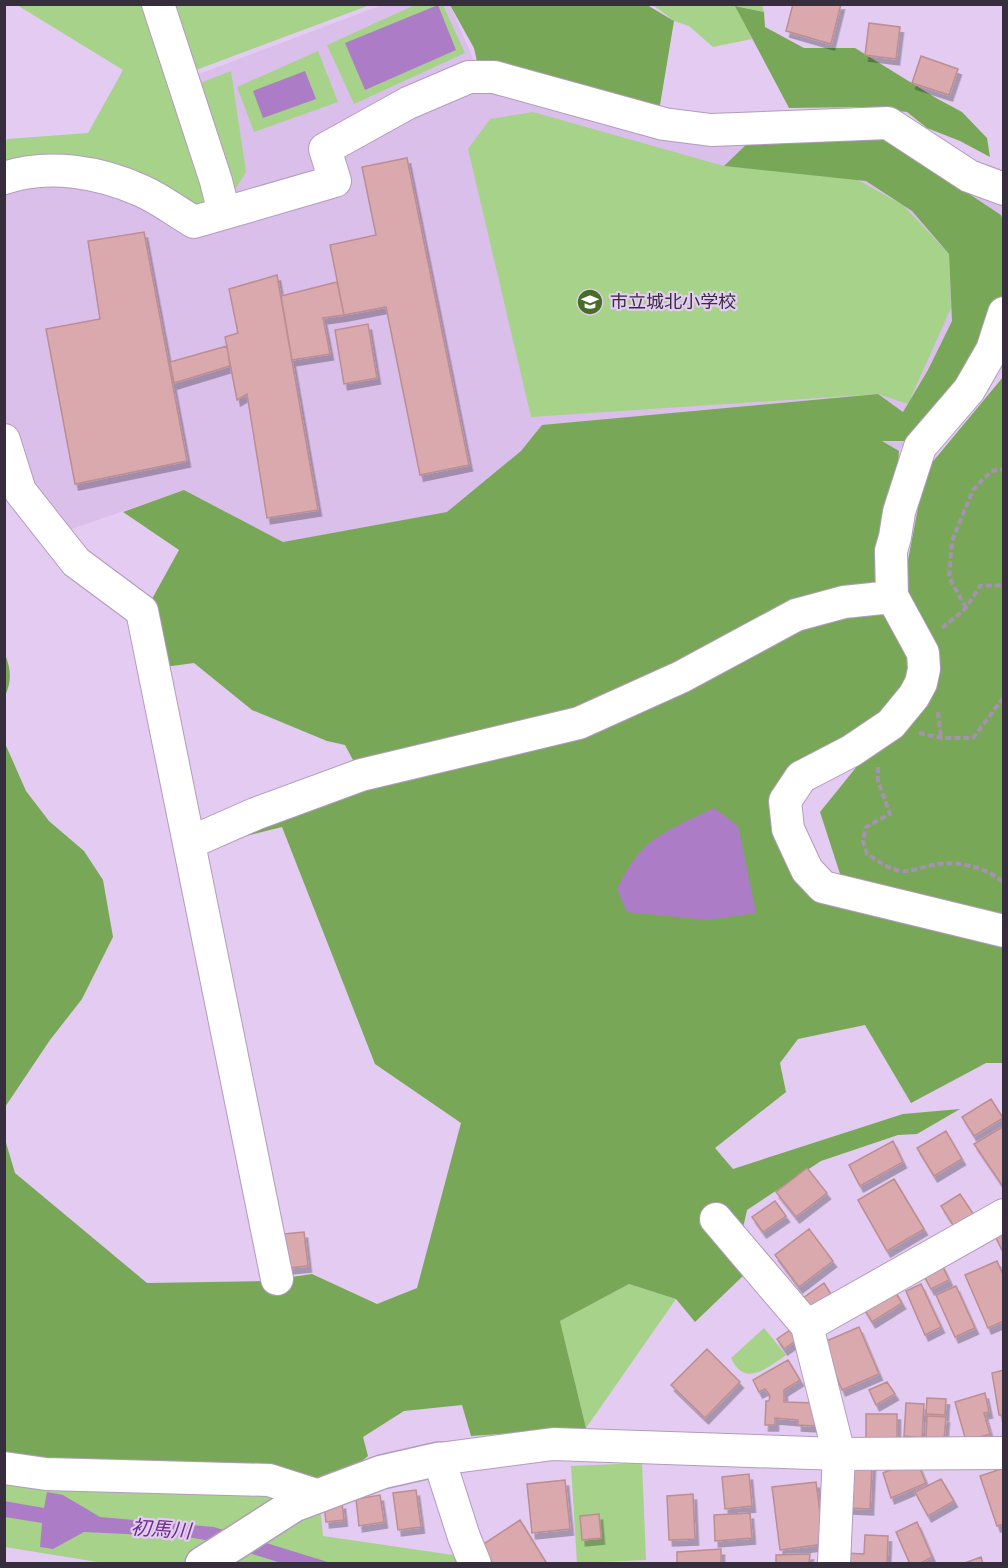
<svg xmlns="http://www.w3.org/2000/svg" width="1008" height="1568" viewBox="0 0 1008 1568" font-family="Karla,'Noto Sans JP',sans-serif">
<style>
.built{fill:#dbbfeb}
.green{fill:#a7d289}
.forest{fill:#79a758;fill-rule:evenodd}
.water{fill:#ad7cc7}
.building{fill:#daa9ad;stroke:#bc8d91;stroke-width:1.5;filter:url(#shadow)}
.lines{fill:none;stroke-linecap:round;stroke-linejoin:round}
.minor-casing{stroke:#b29bbf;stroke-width:34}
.tertiary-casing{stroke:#b29bbf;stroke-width:36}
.path{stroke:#a592b0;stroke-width:4;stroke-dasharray:6 3;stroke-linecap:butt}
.minor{stroke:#fff;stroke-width:32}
.tertiary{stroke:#fff;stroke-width:33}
.labels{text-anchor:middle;stroke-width:4.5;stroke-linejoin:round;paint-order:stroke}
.poi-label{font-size:18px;fill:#372e3d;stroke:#e3cbf1;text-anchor:start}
.water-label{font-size:20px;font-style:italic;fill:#6c2f89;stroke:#e3cbf1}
</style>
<defs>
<filter id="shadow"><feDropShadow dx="3.5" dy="6" stdDeviation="0" flood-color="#0004"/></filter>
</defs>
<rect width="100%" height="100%" fill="#e3cbf1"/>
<path class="built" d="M382 5H450L480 75 696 141 888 123 1003 194V285L899 451 850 439 283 542 184 490 60 533 5 440V179L56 170 183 80Z"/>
<path class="green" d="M17 5H151L180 91 231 71 246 172 223 209 185 216 82 165 11 176C6 163 2 153 7 139L88 133 123 70Z
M175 5H370L196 70 190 63Z
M415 5H443L465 53 354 104 327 45Z
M653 5H762L764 12 736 6 752 39 713 47 689 26 674 21Z
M318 51 338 102 254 132 237 87Z
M533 112 724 166 854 178 903 205 949 254 951 308 908 404 878 394 531 417 468 149 490 119Z
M629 1284 676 1299 586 1428 560 1321Z
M764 1328 786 1355C767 1368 745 1388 731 1358Z
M642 1463 646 1560 577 1563 571 1466Z
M4 1467 319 1496 323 1536 460 1556 465 1563 110 1564 5 1547Z"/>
<path class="forest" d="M450 5H647L674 21 660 105 631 104 480 75 474 48Z
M735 6 764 12 765 27 804 48H855L936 98 962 112 987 138 990 157 960 141 927 128 907 112 861 107 789 108Z
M886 139 1001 215 1004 223V312L921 437 905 441H882L899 451 891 551 904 581 925 471 1003 377V1063H986L911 1103 865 1025 798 1039 780 1063 786 1092 715 1148 733 1169 903 1114 960 1109 917 1134 898 1135 821 1161 747 1210 739 1246 744 1275 695 1322 676 1299 629 1284 560 1321 586 1428 471 1436 462 1405 404 1411 363 1437 368 1456 319 1496 5 1465 4 1136 15 1173 147 1283 264 1281 312 1274 377 1304 417 1288 461 1123 375 1064 282 827 195 849 361 775 345 745 327 741 252 710 194 663 157 668 147 608 179 550 123 512 184 490 283 542 447 512 521 451 542 425 878 394 903 412 928 370 952 321 949 254 912 211 866 181 724 166 751 140ZM888 728 820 812 841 877 813 876 785 801Z
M5 654C11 669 12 681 5 696Z
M4 741 26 791 49 821 84 851 103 880 113 937 82 999 50 1040 5 1107Z"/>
<path class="water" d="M438 5 456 50 365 90 345 43Z
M305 71 316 99 263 118 253 91Z
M714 808 738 826 756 913 708 920 627 912 617 889C624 875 631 862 642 850 657 833 694 818 714 808Z
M47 1492 63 1495 100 1517 214 1527 331 1563H281L211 1541 188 1537 84 1532 53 1549 40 1547 42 1523 5 1517 4 1501 44 1508Z"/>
<path class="building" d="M793 4H841L831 44 786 31Z
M869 23 900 27 896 59 865 55Z
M921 56 958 69 949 95 912 83Z
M407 158 469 465 420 475 386 307 344 315 330 245 376 235 362 167Z
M144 232 187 461 75 484 46 329 100 319 88 241Z
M277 275 318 510 267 518 247 394 237 400 225 337 238 333 229 289Z
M337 282 344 315 323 318 330 354 292 360 281 296Z
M368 324 377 378 344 384 335 330Z
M227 346 230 366 174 383 170 362Z
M991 1099 1003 1118 974 1136 962 1117Z
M1004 1126V1188L974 1144Z
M946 1131 962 1159 934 1176 917 1148Z
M893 1141 903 1162 860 1186 849 1165Z
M807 1168 827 1193 796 1217 776 1192Z
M894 1179 924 1229 887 1251 858 1200Z
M960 1194 974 1215 955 1228 941 1206Z
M775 1201 786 1216 763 1232 752 1217Z
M809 1229 833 1261 799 1287 775 1255Z
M1004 1229V1254L994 1234Z
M304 1232 308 1266 288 1268 284 1234Z
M997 1261 1004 1277V1321L988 1328 965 1275Z
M941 1263 949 1280 931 1289 922 1272Z
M824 1283 834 1299 814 1314 803 1298Z
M921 1284 941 1327 925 1335 906 1291Z
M956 1286 975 1328 955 1337 936 1295Z
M893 1288 902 1303 872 1322 863 1307Z
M859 1327 879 1374 842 1390 822 1343Z
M790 1330 797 1340 784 1349 777 1339Z
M707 1349 740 1382 705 1418 671 1385Z
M788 1360 800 1380 784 1390V1402L815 1403V1426L798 1425V1420L775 1418V1425H765L766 1401H769L770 1396 765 1389 759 1392 753 1380Z
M1004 1370V1415H999L992 1373Z
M887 1382 895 1394 876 1405 869 1390Z
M985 1393 989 1412 984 1413 990 1434 966 1441 955 1402Z
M927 1398 946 1399 945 1415 926 1414Z
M906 1403 924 1404 922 1438 904 1436Z
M866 1414H897V1439H866Z
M927 1416 946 1417 944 1440 926 1438Z
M916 1459 926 1483 891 1498 883 1473Z
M850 1463 872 1464 870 1509 848 1508Z
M1004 1468V1524L997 1526 980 1476Z
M749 1474 752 1506 725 1509 722 1477Z
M941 1479 954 1501 928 1516 915 1492Z
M565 1480 570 1529 532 1533 527 1484Z
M816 1482 824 1544 780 1550 772 1487Z
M416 1490 421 1527 398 1530 393 1493Z
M693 1494 695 1539 669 1540 667 1496Z
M380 1495 384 1522 359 1526 356 1499Z
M342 1503 344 1520 326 1522 324 1505Z
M750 1513 752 1538 715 1541 714 1515Z
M599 1514 601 1538 582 1540 580 1516Z
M520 1520 547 1564H493L482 1545Z
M917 1522 932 1557 919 1564H910L896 1532Z
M865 1535 888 1536 887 1564H843L844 1553 864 1554Z
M721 1549V1564H677V1552Z
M810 1554 809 1564H776V1555Z
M981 1557 983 1564H962Z"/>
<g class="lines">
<g class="minor-casing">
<path id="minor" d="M158 4 216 181 224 213
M4 178C49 163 100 172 142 191 160 199 177 212 194 222L335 181 325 149 408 103 469 77H494L664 124 711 130 888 123 969 176 1004 189
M1004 313 992 350 969 390 920 447 899 512 895 537 891 551 892 596 923 653 924 669 921 683 914 696 891 724 851 751 801 777 785 801 788 829 807 870 823 887 1004 931
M4 440 20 491 76 562 142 611 277 1279
M189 843 255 814 361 775 579 723 681 677 796 615 844 602 892 597
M716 1219 807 1326 839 1454 834 1564
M807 1326 1004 1215
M4 1468 46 1474 269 1480 319 1496
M475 1564 464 1537 439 1459 553 1444 839 1454 1004 1453"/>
</g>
<g class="tertiary-casing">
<path id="tertiary" d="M202 1564 294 1505 382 1472 439 1459"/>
</g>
<path class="path" d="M966 608 949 577 952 541 973 490 991 471 1004 469
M942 628 966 608 980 586 1004 585
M938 712 941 738
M919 733 941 738H973L1004 697
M878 767V781L890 814 866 827 863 841 867 854C878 861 892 872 905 871 916 871 927 865 938 864 960 861 988 868 1004 883"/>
<use href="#minor" class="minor"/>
<use href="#tertiary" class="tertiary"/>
</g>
<defs>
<g id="school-disc" transform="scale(1.35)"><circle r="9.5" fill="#476d27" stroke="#e3cbf1"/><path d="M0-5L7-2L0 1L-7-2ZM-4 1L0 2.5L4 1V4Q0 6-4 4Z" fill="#fff"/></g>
</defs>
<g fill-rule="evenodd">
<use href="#school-disc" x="590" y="302"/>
</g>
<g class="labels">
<g class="poi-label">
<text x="610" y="308">市立城北小学校</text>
</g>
<g class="water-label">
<text transform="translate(161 1529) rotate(4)" y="7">初馬川</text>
</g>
</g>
<rect width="1008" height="1568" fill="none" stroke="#372e3d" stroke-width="12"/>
</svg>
